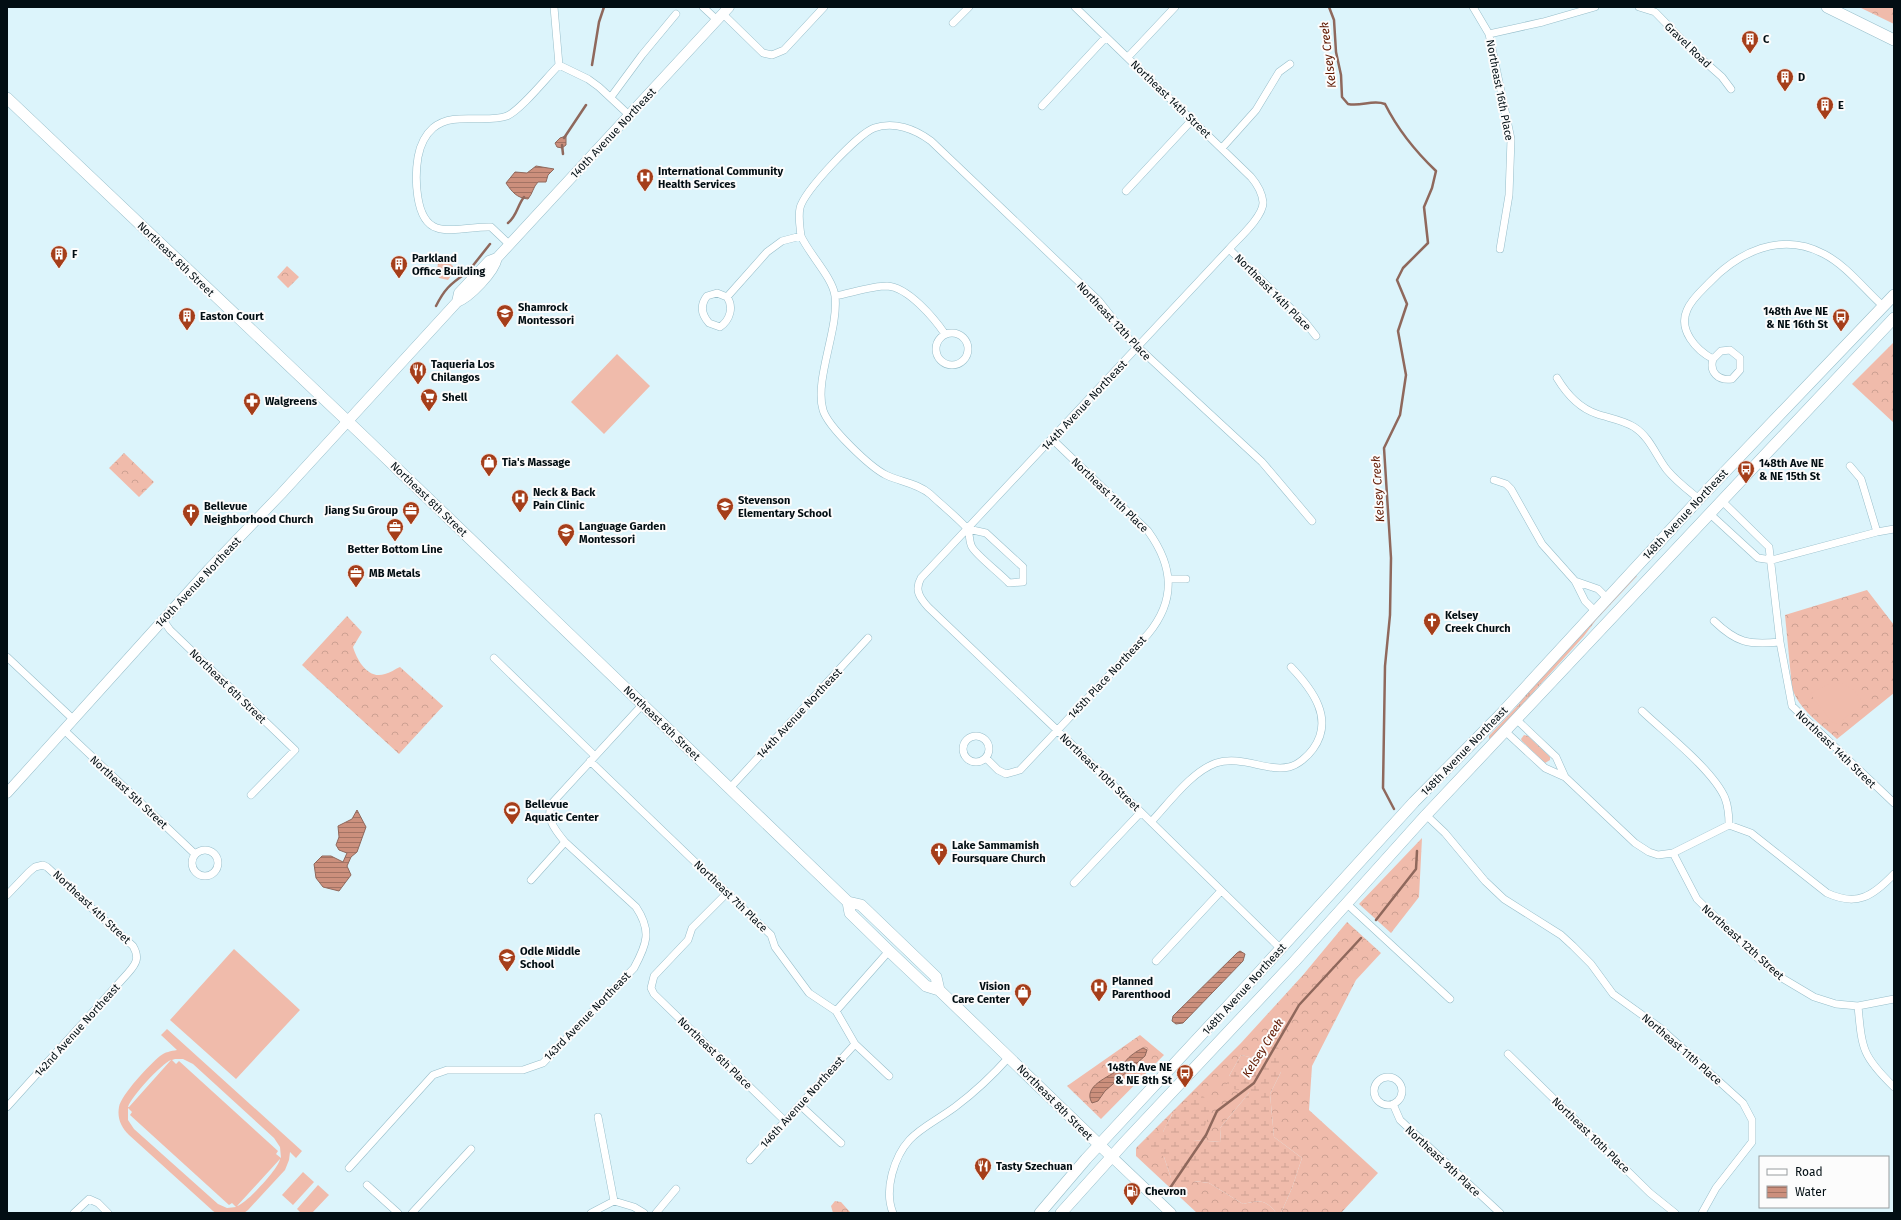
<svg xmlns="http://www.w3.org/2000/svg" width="1901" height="1220" viewBox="0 0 1901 1220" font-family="'Fira Sans',sans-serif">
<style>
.grass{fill:url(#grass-tufts)}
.forest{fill:url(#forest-crowns)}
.wetland{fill:url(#wetland-marsh)}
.pitch{fill:#f0bbab;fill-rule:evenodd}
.water{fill:url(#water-rules);stroke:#8f685c}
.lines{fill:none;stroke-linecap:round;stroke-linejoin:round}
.stream{stroke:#8f685c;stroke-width:2.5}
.street-casing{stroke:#97beca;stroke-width:8}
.secondary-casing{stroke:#97beca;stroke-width:11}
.primary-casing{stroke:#97beca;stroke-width:12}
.street{stroke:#fff;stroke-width:7}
.secondary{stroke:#fff;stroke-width:10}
.primary{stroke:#fff;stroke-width:11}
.labels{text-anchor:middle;stroke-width:4;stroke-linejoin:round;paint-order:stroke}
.poi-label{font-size:11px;font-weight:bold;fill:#020e13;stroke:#fcfcfc;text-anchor:start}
.street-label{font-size:11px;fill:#020e13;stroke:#fcfcfc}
.water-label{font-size:12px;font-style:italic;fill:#601800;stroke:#fcfcfc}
</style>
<defs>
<pattern id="grass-tufts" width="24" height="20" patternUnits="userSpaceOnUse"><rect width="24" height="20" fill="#f0bbab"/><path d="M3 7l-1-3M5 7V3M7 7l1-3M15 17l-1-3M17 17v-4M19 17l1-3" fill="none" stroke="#cca092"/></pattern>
<pattern id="forest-crowns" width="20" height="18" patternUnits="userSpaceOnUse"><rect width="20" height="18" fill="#f0bbab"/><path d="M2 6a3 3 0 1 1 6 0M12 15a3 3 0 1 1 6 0" fill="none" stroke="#cca092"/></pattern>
<pattern id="wetland-marsh" width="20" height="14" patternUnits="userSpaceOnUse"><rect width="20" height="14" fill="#f0bbab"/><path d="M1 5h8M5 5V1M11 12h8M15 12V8" fill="none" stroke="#cca092"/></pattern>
<pattern id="water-rules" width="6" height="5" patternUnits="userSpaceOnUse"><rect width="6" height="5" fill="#cc8f7c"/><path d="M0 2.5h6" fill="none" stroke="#a37364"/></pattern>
</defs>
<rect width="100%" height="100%" fill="#dcf4fb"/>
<path class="grass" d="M1635 575 1637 576 1596 620 1584 636 1492 738 1489 739V736L1519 704 1534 682Z
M1524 735 1528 736 1550 757V760L1545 763 1522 741 1521 739Z"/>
<path class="forest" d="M1859 7H1894V24Z
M287 266 299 277 288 288 277 277Z
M1894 342V423L1852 384Z
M124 453 154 482 139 497 109 468Z
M1867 590 1894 625V693L1837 739C1820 723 1799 710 1792 688L1785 615Z
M347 616 362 632 353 647C357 660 368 680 385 674 390 673 395 669 400 667L443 706 399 754 302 665Z
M1422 838 1419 897 1391 933 1359 904Z
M1347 922 1381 953 1356 980 1312 1066 1309 1110 1378 1173 1341 1213H1281L1292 1188 1302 1158 1274 1137 1270 1094 1281 1072 1258 1059 1241 1055 1229 1076 1249 1093 1220 1128 1221 1142 1192 1140 1172 1114 1163 1132 1164 1157 1171 1178 1209 1183 1243 1204C1259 1200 1266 1199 1276 1213H1197L1136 1156V1148L1241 1043 1303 975Z
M1140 1035 1164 1055 1101 1119 1067 1086Z
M835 1201 841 1202 850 1212 833 1213 831 1206Z"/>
<path class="wetland" d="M445 259 453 266V273L448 280 439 278 437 273 438 262Z
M1259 1040H1272L1279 1049 1281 1072 1270 1094 1274 1137 1302 1158 1292 1188 1281 1213H1276C1266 1199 1259 1200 1243 1204L1209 1183 1194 1181 1178 1189 1171 1178 1164 1157 1146 1145V1140L1152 1133 1163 1132C1174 1109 1178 1103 1203 1096L1213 1107 1202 1132 1193 1140 1221 1142 1220 1128 1249 1093 1226 1087 1229 1076 1241 1055 1258 1059Z"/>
<path class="pitch" d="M617 354 650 386 604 434 571 402Z
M1841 683 1854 690 1864 704 1837 724 1832 722 1810 694 1826 685Z
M234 949 300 1010 236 1079 170 1020Z
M167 1029 302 1151 296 1158 290 1152 289 1160 285 1170 248 1210 244 1213H216L213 1211 129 1135C121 1127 117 1118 119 1107 121 1095 150 1064 160 1056 165 1052 171 1051 177 1050L161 1035ZM175 1059H183L193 1064 274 1138 280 1147 281 1158 276 1154 278 1151 179 1061 176 1064 172 1060ZM171 1060 129 1107H128C131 1097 161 1064 171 1060ZM128 1108 132 1112 130 1115 229 1205 232 1203 236 1207 227 1208 218 1204 134 1129 128 1120ZM280 1159C279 1168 247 1203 237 1206Z
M303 1172 314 1182 293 1205 282 1195Z
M318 1185 329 1195 312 1213H301L297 1209Z"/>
<path class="water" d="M566 136V145L562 148 557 147 555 143 560 138Z
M536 166 554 169 548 175 546 182H538C533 187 533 193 528 199 517 198 512 192 506 183L515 172 527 173Z
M357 810 366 827 357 852 351 857 347 866 351 875 339 891 323 887 316 878 314 864 322 856H331L343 862 347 853 339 850 336 845 339 837 338 826 352 819Z
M1240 951 1245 954 1243 961 1183 1023 1176 1024 1172 1021 1173 1016 1237 953Z
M1143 1048 1147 1050 1145 1056 1105 1091 1098 1101 1092 1103C1082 1086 1109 1077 1120 1069 1123 1067 1123 1064 1125 1062 1129 1056 1137 1051 1143 1048Z"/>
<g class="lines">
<path class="stream" d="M1329 7 1334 20 1336 52 1341 75 1342 97 1348 104C1361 107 1373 99 1385 104 1398 130 1415 151 1436 171L1432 188 1424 207 1428 243 1403 268 1397 280 1407 304 1398 331 1406 375 1400 415 1384 448 1391 558 1390 615 1385 666 1383 788 1394 809
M592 65 599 22 604 7
M564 138 586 105
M562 145 563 154
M508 223C517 216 517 206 524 197
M471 268 490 244
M436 306C444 290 450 284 465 274
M1376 920 1416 869 1417 851
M1170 1188 1206 1135 1217 1111 1254 1083 1299 1005 1361 938"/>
<g class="street-casing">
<path id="street" d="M554 7 559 65 588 79 599 87 629 115
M703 7 717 20
M1075 7 1251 177C1257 184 1262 193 1263 202 1264 216 1238 239 1229 249L921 578C914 590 920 598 928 607L1057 730 1281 949
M1473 7 1489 34 1511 139 1509 195 1500 249
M1639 7 1655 12 1696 54 1722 77 1731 89
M723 14 763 53 772 55 784 50 824 7
M953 23 969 7
M1489 34 1543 22 1595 7
M1128 57 1175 7
M611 97 642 55 676 14
M1042 106 1106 37
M1222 148 1256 110 1279 72 1290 64
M1126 191 1192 120
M801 236C809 254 833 278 835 296 839 329 814 380 823 410 828 427 870 467 886 475 901 482 917 483 930 494 936 500 965 524 968 530 970 535 969 542 972 547 976 555 1002 575 1009 583L1023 582V567L986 533 968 529
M510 245 491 227C475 226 451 233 437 228 414 221 415 175 418 157 420 146 425 135 433 128 453 111 484 124 507 116 521 110 547 77 559 65
M1229 249 1305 322 1316 336
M717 293 727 297C734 307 730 320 720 327L709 323C701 314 700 305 707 296Z
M835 296C851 293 872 286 887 286 908 287 934 318 945 334
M727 297 767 252 782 241 801 236C800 227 798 217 800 208 804 191 858 134 874 128 894 121 915 129 931 141L1099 301 1129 339 1262 462 1312 521
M936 349a16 16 0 1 1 32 0a16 16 0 1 1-32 0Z
M1713 359 1721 351 1730 350 1740 358V370L1732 379C1718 381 1709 372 1713 359 1696 350 1678 330 1687 310 1691 300 1700 292 1708 284 1738 252 1781 231 1824 254 1847 266 1864 289 1883 306
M1557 378C1566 393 1579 408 1597 414 1609 418 1623 420 1634 427 1650 437 1656 456 1667 470 1676 481 1688 490 1699 499
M1850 466 1861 479 1877 532 1894 529
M1494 480 1506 484 1511 489 1542 544 1575 581 1585 601 1595 611
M1721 500 1769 547 1780 642
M1709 513 1758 558 1772 560 1877 532
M1169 579H1186
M1575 581 1598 589 1607 598
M163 620 170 630 295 750 251 795
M1714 621C1737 643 1748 645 1780 642L1792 706 1894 803
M7 657 73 719
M494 658 595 756
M1642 711C1665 733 1713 770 1725 798 1728 806 1729 816 1729 825L1751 833 1827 893C1857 907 1873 896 1894 874
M1517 720 1556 757 1565 777 1635 843 1649 852 1658 855 1673 853 1697 899 1754 955 1782 978 1814 997 1836 1004 1858 1006C1862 1049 1862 1056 1894 1087
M64 730 195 854
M1506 732 1545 768 1565 777
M963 749a13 13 0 1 1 26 0a13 13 0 1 1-26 0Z
M986 758 998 770 1006 774 1020 770 1148 634C1176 600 1174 567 1148 531L1052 439
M590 761 771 935 775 947 809 993 836 1011 855 1044 889 1076
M730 788 868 638
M1426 815 1445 833 1485 881 1504 899 1561 935 1573 946 1591 964 1613 994 1659 1027 1743 1103 1752 1120V1142L1716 1188 1702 1213
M1151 822C1169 803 1191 772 1216 763 1242 755 1267 772 1289 767 1298 765 1308 756 1313 749 1335 719 1312 689 1291 667
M192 863a13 13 0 1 1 26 0a13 13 0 1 1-26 0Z
M1673 853 1729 825
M531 880 565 842C555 830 544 817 553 802L643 704
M1074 883 1141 812
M727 893 692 928 688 940 654 976 651 988 654 994 785 1121
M7 895 29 872 35 867 43 865 47 867 133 946C140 958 136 964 128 973L7 1107
M1346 903 1450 999
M1156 961 1221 891
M1858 1006 1894 999
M836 1011 889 951
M1508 1054 1650 1193 1675 1213
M1374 1091a14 14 0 1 1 28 0a14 14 0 1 1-28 0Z
M1393 1104 1400 1120 1500 1213
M800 1105 841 1143
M598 1117 614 1201 634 1207 644 1213
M750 1160 855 1044
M349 1168 433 1075 447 1070H523L543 1063 634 968C647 944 652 931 636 907L565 842
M367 1185 398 1213
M74 1213 89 1199 98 1203 108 1213
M412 1213 471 1149
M591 1213 614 1201
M656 1213 676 1189
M893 1213C888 1201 889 1186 892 1174 903 1133 925 1129 955 1107 975 1092 993 1075 1009 1057"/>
</g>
<g class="secondary-casing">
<path id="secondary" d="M457 302 459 293 489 261 497 258
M7 793 209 569 281 494 457 302C470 297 494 272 497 258L729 7
M1111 1156 1171 1213"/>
</g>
<g class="primary-casing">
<path id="primary" d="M1827 7 1894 40
M7 98 360 433 848 902 861 905 936 977 939 990
M848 902 850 913 889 951 926 986 939 990 1111 1156
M1040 1213 1086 1159 1253 979 1414 802 1500 715 1699 499 1894 295
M1061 1213 1124 1143 1294 962 1426 815 1894 318"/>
</g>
<use href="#street" class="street"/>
<use href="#secondary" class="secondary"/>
<use href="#primary" class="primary"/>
</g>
<defs>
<g id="building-pin" transform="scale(0.9)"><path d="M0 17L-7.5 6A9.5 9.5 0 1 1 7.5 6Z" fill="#a53e1a" stroke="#fcfcfc"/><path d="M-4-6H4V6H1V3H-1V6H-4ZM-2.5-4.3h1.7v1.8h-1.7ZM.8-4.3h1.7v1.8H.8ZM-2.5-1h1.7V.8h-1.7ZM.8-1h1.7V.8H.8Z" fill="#fff"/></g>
<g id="hospital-pin" transform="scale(0.9)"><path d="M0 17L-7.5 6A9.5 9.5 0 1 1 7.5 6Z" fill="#a53e1a" stroke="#fcfcfc"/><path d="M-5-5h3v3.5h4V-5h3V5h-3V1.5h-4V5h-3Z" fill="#fff"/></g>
<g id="school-pin" transform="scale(0.9)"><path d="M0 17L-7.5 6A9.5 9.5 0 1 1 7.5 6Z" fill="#a53e1a" stroke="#fcfcfc"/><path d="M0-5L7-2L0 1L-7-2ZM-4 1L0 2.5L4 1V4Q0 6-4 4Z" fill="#fff"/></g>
<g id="bus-pin" transform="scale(0.9)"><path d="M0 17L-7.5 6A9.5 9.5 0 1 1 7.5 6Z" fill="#a53e1a" stroke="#fcfcfc"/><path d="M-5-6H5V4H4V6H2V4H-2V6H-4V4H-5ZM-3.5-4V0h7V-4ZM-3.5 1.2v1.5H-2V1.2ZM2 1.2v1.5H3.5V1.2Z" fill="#fff"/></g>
<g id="restaurant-pin" transform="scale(0.9)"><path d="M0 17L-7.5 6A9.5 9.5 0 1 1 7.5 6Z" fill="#a53e1a" stroke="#fcfcfc"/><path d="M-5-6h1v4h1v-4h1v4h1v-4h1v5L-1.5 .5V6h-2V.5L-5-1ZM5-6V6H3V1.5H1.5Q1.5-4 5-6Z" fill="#fff"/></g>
<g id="supermarket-pin" transform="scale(0.9)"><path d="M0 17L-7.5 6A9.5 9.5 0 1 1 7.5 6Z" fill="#a53e1a" stroke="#fcfcfc"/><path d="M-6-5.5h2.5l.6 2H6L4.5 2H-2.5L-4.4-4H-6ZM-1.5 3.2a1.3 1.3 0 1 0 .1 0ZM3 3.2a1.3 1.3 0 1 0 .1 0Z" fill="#fff"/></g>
<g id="pharmacy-pin" transform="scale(0.9)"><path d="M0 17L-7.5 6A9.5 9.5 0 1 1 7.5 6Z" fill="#a53e1a" stroke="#fcfcfc"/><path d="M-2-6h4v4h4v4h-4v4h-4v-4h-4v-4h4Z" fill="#fff"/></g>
<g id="shop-pin" transform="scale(0.9)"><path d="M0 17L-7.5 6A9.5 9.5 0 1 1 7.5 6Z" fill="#a53e1a" stroke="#fcfcfc"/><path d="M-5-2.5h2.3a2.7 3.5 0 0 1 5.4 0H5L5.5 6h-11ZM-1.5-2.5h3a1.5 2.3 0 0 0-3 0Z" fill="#fff"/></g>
<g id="office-pin" transform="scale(0.9)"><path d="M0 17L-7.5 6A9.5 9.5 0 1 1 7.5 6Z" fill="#a53e1a" stroke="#fcfcfc"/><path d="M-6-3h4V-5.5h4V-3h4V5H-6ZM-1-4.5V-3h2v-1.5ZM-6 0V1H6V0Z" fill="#fff"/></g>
<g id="church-pin" transform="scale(0.9)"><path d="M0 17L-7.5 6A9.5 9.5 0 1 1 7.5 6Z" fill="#a53e1a" stroke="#fcfcfc"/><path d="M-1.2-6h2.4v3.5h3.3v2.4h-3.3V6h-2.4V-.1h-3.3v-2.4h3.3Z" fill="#fff"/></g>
<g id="stadium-pin" transform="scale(0.9)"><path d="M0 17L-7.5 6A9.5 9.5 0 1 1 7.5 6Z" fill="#a53e1a" stroke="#fcfcfc"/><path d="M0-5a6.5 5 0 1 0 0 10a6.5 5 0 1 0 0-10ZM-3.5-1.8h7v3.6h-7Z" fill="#fff"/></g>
<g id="fuel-pin" transform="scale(0.9)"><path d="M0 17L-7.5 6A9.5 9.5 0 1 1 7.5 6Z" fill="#a53e1a" stroke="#fcfcfc"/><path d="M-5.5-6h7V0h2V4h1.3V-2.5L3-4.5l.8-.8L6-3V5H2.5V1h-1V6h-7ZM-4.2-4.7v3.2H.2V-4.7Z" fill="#fff"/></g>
</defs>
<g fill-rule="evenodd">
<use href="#building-pin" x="1750" y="39"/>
<use href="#building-pin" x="1785" y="77"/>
<use href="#building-pin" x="1825" y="105"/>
<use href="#hospital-pin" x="645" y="177"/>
<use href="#building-pin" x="59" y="254"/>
<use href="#building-pin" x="399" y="264"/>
<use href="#school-pin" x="505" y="313"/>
<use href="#building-pin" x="187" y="316"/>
<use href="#bus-pin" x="1841" y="317"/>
<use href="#restaurant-pin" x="418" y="370"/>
<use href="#supermarket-pin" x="429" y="397"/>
<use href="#pharmacy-pin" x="252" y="401"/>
<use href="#shop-pin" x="489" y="462"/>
<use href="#bus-pin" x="1746" y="469"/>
<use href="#hospital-pin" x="520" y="498"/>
<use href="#school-pin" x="725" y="506"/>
<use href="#office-pin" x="411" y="510"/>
<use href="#church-pin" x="191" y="512"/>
<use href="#office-pin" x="395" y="527"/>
<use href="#school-pin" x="566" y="532"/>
<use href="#office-pin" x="356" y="573"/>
<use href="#church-pin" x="1432" y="621"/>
<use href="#stadium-pin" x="512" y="810"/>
<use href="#church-pin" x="939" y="851"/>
<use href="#school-pin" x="507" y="957"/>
<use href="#hospital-pin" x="1099" y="987"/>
<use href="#shop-pin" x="1023" y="992"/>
<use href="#bus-pin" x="1185" y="1073"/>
<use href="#restaurant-pin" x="983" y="1166"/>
<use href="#fuel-pin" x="1132" y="1191"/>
</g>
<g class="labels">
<g class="poi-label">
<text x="1763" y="43">C</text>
<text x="1798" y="81">D</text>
<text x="1838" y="109">E</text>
<text x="658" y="175">International Community<tspan x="658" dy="13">Health Services</tspan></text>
<text x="72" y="258">F</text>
<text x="412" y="262">Parkland<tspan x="412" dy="13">Office Building</tspan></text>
<text x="518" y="311">Shamrock<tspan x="518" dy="13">Montessori</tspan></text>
<text x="1828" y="315" text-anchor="end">148th Ave NE<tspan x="1828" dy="13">&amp; NE 16th St</tspan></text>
<text x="200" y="320">Easton Court</text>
<text x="431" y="368">Taqueria Los<tspan x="431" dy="13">Chilangos</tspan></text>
<text x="442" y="401">Shell</text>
<text x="265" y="405">Walgreens</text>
<text x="502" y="466">Tia's Massage</text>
<text x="1759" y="467">148th Ave NE<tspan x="1759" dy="13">&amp; NE 15th St</tspan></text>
<text x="533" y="496">Neck &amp; Back<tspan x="533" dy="13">Pain Clinic</tspan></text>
<text x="738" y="504">Stevenson<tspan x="738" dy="13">Elementary School</tspan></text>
<text x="204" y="510">Bellevue<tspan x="204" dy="13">Neighborhood Church</tspan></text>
<text x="398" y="514" text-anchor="end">Jiang Su Group</text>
<text x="579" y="530">Language Garden<tspan x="579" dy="13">Montessori</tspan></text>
<text x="395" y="553" text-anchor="middle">Better Bottom Line</text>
<text x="369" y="577">MB Metals</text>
<text x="1445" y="619">Kelsey<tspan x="1445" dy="13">Creek Church</tspan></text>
<text x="525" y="808">Bellevue<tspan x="525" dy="13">Aquatic Center</tspan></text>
<text x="952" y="849">Lake Sammamish<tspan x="952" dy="13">Foursquare Church</tspan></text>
<text x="520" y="955">Odle Middle<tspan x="520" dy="13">School</tspan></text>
<text x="1112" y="985">Planned<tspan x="1112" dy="13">Parenthood</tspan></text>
<text x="1010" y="990" text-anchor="end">Vision<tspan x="1010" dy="13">Care Center</tspan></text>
<text x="1172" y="1071" text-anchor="end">148th Ave NE<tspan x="1172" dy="13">&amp; NE 8th St</tspan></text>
<text x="996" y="1170">Tasty Szechuan</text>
<text x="1145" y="1195">Chevron</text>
</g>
<g class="street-label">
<text transform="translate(1688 45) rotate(44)" y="4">Gravel Road</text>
<text transform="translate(1500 90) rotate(79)" y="4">Northeast 16th Place</text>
<text transform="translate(1171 99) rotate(44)" y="4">Northeast 14th Street</text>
<text transform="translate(613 133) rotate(-47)" y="4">140th Avenue Northeast</text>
<text transform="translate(176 259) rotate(44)" y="4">Northeast 8th Street</text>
<text transform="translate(1273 292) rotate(45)" y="4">Northeast 14th Place</text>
<text transform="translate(1114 321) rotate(47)" y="4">Northeast 12th Place</text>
<text transform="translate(1084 405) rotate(-47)" y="4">144th Avenue Northeast</text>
<text transform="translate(1110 495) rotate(44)" y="4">Northeast 11th Place</text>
<text transform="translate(429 499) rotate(44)" y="4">Northeast 8th Street</text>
<text transform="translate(1685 514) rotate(-47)" y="4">148th Avenue Northeast</text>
<text transform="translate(198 582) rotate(-47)" y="4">140th Avenue Northeast</text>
<text transform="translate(1107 677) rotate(-47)" y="4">145th Place Northeast</text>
<text transform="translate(228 686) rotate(44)" y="4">Northeast 6th Street</text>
<text transform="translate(799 713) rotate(-47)" y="4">144th Avenue Northeast</text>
<text transform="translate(662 723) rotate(44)" y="4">Northeast 8th Street</text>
<text transform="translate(1836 749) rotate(44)" y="4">Northeast 14th Street</text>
<text transform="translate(1464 751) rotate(-46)" y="4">148th Avenue Northeast</text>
<text transform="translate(1100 772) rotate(44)" y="4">Northeast 10th Street</text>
<text transform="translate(129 792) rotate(43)" y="4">Northeast 5th Street</text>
<text transform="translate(731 896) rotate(44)" y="4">Northeast 7th Place</text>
<text transform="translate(92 907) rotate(43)" y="4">Northeast 4th Street</text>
<text transform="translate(1743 942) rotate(42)" y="4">Northeast 12th Street</text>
<text transform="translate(1244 989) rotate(-48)" y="4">148th Avenue Northeast</text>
<text transform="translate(587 1016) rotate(-46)" y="4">143rd Avenue Northeast</text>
<text transform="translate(77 1030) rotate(-48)" y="4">142nd Avenue Northeast</text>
<text transform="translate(1682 1049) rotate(41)" y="4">Northeast 11th Place</text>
<text transform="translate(715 1053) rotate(44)" y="4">Northeast 6th Place</text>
<text transform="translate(802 1102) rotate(-48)" y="4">146th Avenue Northeast</text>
<text transform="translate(1055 1102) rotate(45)" y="4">Northeast 8th Street</text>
<text transform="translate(1591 1135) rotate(44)" y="4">Northeast 10th Place</text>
<text transform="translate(1443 1161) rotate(43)" y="4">Northeast 9th Place</text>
</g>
<g class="water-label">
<text transform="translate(1328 55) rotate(-97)" y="4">Kelsey Creek</text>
<text transform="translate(1378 489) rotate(-94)" y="4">Kelsey Creek</text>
<text transform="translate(1263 1048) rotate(-58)" y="4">Kelsey Creek</text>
</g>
</g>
<rect width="1901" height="1220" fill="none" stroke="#020e13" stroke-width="16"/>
<rect x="1759" y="1156" width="130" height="52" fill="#fcfcfc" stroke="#989d9f"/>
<rect x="1767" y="1169" width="20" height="6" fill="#ffffff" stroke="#989d9f"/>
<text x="1795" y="1176" font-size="12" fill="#020e13">Road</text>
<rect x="1767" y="1186" width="20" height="12" fill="url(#water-rules)" stroke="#989d9f"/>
<text x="1795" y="1196" font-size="12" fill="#020e13">Water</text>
</svg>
